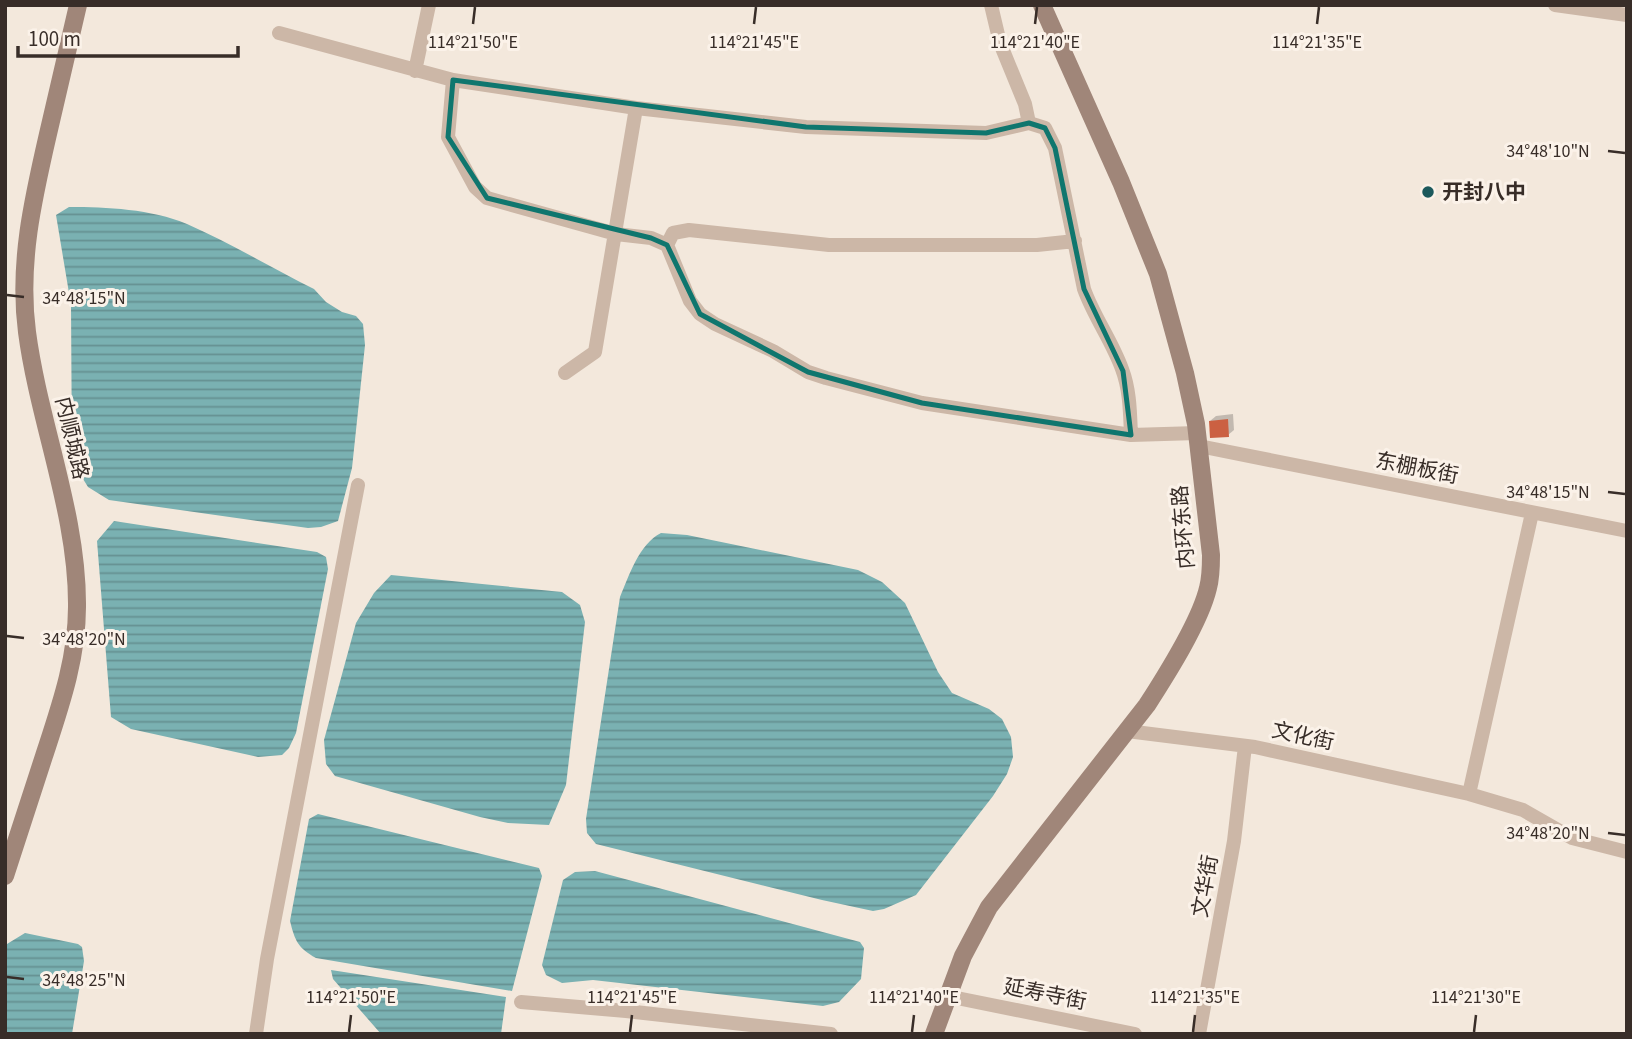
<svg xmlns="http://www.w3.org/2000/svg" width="1632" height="1039" viewBox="0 0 1632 1039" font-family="'Source Sans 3','Noto Sans SC',sans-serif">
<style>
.water{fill:url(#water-rules)}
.shadow{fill:#0003}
.building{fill:#cb6042}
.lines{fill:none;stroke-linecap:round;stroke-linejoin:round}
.street{stroke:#ccb7a7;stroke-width:14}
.secondary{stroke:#a08679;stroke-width:18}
.marked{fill:none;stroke:#0f766e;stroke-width:5;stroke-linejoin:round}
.ticks{fill:none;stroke:#382d28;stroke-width:2.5}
.poi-dot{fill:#1c595c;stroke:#fbf2e9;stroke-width:2.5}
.labels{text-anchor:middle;stroke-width:6;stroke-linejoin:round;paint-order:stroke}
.poi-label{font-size:21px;font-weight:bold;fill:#382d28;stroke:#fbf2e9;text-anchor:start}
.street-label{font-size:21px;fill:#382d28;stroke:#fbf2e9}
.ticks-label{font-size:18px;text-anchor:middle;fill:#382d28;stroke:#fbf2e9;stroke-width:6;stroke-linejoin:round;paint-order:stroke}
</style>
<defs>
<pattern id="water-rules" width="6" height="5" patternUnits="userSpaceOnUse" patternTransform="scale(1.75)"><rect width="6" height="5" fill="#7ab1b2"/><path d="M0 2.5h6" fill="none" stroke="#659091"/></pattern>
</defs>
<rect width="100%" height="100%" fill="#f3e8dc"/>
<path class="water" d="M69 207C107 207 151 209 187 224 230 243 272 268 314 289L326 302 342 312 356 316 363 324 365 345 352 468 338 521 321 527 308 528 109 500 88 487 72 461 71 305 56 215Z
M114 521 317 552 326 557 328 569 296 733 289 748 282 755 258 757 131 729 111 717 97 541Z
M661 533 687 535 858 570 882 582 905 603 938 672 952 693 989 709 1002 719 1011 737 1013 757 1007 774 993 796 916 895 884 909 873 911 822 900 596 844 587 833 586 819 620 597C629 576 639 544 661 533Z
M391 575 562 592 580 605 585 622 566 785 549 825 508 823 480 817 335 776 326 764 324 740 356 623 374 593Z
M318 814 539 868 542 876 512 991 316 958C298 948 295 941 290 921L309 819Z
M595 871 860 942 864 948 861 979 839 1002 823 1006 593 980 562 983 546 975 542 965 563 880 575 872Z
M25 933 78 944 82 947 84 961 72 1034H5V948L7 944Z
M331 970 506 997 501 1034H381L333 979Z"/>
<path class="shadow" d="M1233 414 1234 430 1228 435 1210 421 1216 416Z"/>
<path class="building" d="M1228 419 1229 437 1210 438 1209 421Z"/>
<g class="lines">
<path class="street" d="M991 5 1000 43 1025 104 1029 123 1045 128 1055 148 1084 289C1094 317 1112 341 1122 369 1130 390 1130 413 1131 435
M1555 5 1627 15
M279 33 453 80 448 137 475 187 487 198 616 234 651 238 667 245 690 301 700 314 715 324 773 351 808 372 826 378 922 403 1033 420 1131 435 1197 433
M415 71 429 5
M453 80 636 108 806 127 986 133 1029 123
M667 245 673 233 689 230 829 245H1037L1075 241
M565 373 595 352 636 108
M1199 446 1627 531
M1127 731 1255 747 1469 794 1523 810 1572 838 1627 852
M1469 794 1532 513
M947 996 1135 1034
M521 1002 626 1011 831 1034
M256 1034 267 959 358 485
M1199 1034 1234 841 1245 746"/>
<path class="secondary" d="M5 876C18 836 31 796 44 756 60 707 77 659 77 607 78 515 39 423 27 332 18 264 33 199 48 134 58 91 68 48 78 5
M934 1034 963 956 989 907 1147 705C1167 674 1200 622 1208 588 1211 577 1211 566 1211 555L1196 424 1185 373 1158 274 1121 182 1042 5"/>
</g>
<path class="marked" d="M453 80 806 127 986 133 1029 123 1045 128 1055 148 1084 289 1123 371 1131 435 922 403 808 372 700 314 667 245 651 238 487 198 448 137Z"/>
<path class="ticks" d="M473 24 475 7M754 24 756 7M1035 24 1037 7M1317 24 1319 7M1608 151 1625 153M7 295 24 297M1608 492 1625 494M7 636 24 638M1608 833 1625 835M7 977 24 979M349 1032 351 1015M630 1032 632 1015M912 1032 914 1015M1193 1032 1195 1015M1474 1032 1476 1015"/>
<circle class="poi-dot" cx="1428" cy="192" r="7"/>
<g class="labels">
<g class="poi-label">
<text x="1442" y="199">开封八中</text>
</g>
<g class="street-label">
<text transform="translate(72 438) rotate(77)" y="7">内顺城路</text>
<text transform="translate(1417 468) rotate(11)" y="7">东棚板街</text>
<text transform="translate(1183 527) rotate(-95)" y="7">内环东路</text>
<text transform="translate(1303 736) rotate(12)" y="7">文化街</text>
<text transform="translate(1205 886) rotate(-80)" y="7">文华街</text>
<text transform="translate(1045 994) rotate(11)" y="7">延寿寺街</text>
</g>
</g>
<g class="ticks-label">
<text x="473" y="48">114°21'50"E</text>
<text x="754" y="48">114°21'45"E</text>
<text x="1035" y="48">114°21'40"E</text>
<text x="1317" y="48">114°21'35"E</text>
<text x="1548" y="157">34°48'10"N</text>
<text x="84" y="304">34°48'15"N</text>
<text x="1548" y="498">34°48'15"N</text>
<text x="84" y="645">34°48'20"N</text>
<text x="1548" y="839">34°48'20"N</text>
<text x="84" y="986">34°48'25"N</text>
<text x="351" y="1003">114°21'50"E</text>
<text x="632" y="1003">114°21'45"E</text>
<text x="914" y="1003">114°21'40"E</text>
<text x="1195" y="1003">114°21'35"E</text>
<text x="1476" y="1003">114°21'30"E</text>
</g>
<rect width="1632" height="1039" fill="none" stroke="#382d28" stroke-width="14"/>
<path d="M18 46v10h220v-10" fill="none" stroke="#382d28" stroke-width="3.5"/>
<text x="28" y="46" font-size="21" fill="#382d28" stroke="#fbf2e9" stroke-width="5" paint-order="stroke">100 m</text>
</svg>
